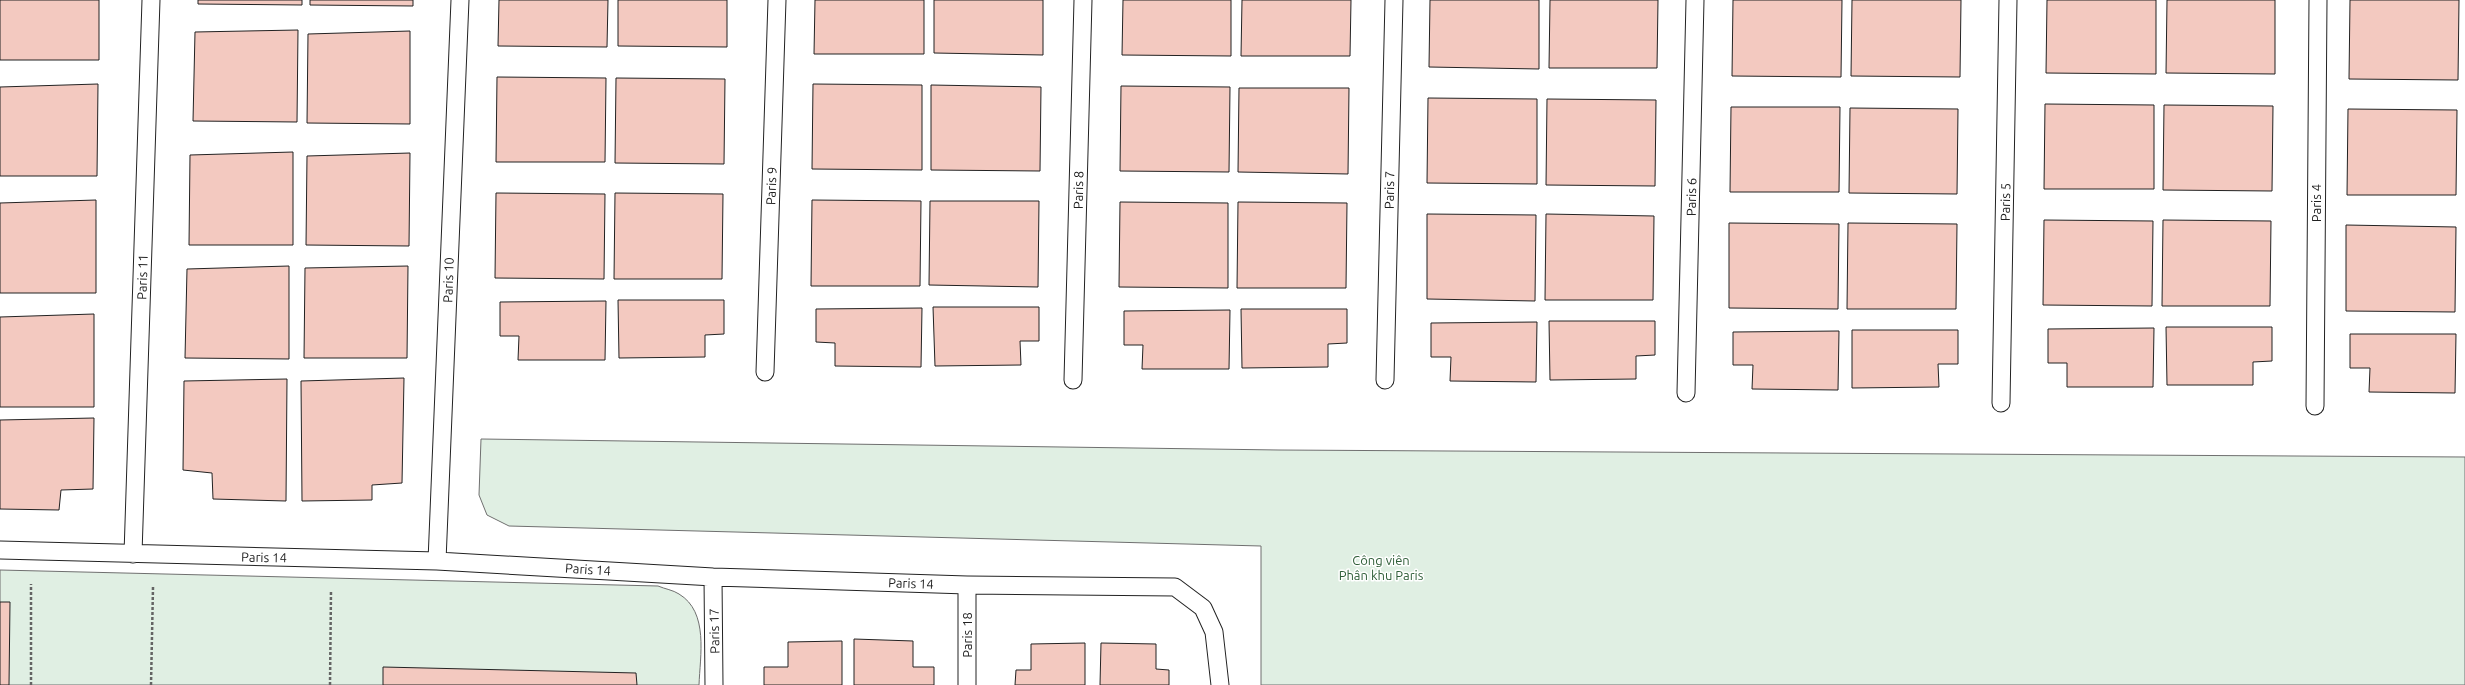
<svg xmlns="http://www.w3.org/2000/svg" width="2465" height="685" viewBox="0 0 2465 685" font-family="Ubuntu,sans-serif">
<style>
.green{fill:#e0efe3;stroke:#6f6f6f}
.building{fill:#f3c9c0;stroke:#222}
.lines{fill:none;stroke-linecap:round;stroke-linejoin:round}
.service-casing{stroke:#222;stroke-width:19}
.path{stroke:#646464;stroke-width:2.5;stroke-dasharray:3 2;stroke-linecap:butt}
.service{stroke:#fff;stroke-width:17}
.labels{text-anchor:middle;stroke-width:3;stroke-linejoin:round;paint-order:stroke}
.street-label{font-size:13px;fill:#222;stroke:#fff}
.park-label{font-size:13px;fill:#2f5e38;stroke:#fff}
</style>
<rect width="100%" height="100%" fill="#fff"/>
<path class="green" d="M481 439 1279 450 2465 457V685H1261V546L509 526 487 515 479 495Z
M0 570 658 586C665 589 673 590 679 594 709 612 700 656 699 685H0Z"/>
<path class="building" d="M0 0H99V60H0Z
M198 0H302V5L198 4Z
M310 0H413V6L310 5Z
M499 0H608L607 47 498 46Z
M618 0H727V47L618 46Z
M815 0H924V54H814Z
M934 0H1043V55L934 53Z
M1123 0H1231V56L1122 55Z
M1242 0H1351L1350 56H1241Z
M1430 0H1539V69L1429 67Z
M1550 0H1658L1657 68H1549Z
M1733 0H1842L1841 77 1732 76Z
M1852 0H1961L1960 77 1851 76Z
M2047 0H2156V74L2046 73Z
M2167 0H2275V74L2166 73Z
M2350 0H2459L2458 80 2349 79Z
M298 30 297 122 193 121 195 32Z
M410 31V124L307 123 308 34Z
M497 77 606 78 605 162H496Z
M616 78 725 79 724 164 615 163Z
M98 84 97 176H0V87Z
M813 84 922 85V170L812 169Z
M931 85 1041 87 1040 171 931 170Z
M1121 86 1230 87 1229 172 1120 171Z
M1239 88H1349L1348 174 1238 172Z
M1428 98 1537 99V184L1427 183Z
M1547 99 1656 100 1655 186 1546 185Z
M2045 104 2154 105V189H2044Z
M2164 105 2273 106 2272 191 2163 190Z
M1731 107H1840L1839 192H1730Z
M1850 108 1958 109 1957 194 1849 193Z
M2348 109 2457 110 2456 195H2347Z
M293 152V245H189L190 155Z
M410 153 409 246 306 245 307 156Z
M496 193 605 194 604 279 495 278Z
M615 193 723 194 722 279H614Z
M96 200V293H0V203Z
M812 200 921 201 920 286H811Z
M930 201H1039L1038 287 929 285Z
M1120 202 1228 203V288L1119 287Z
M1238 202 1347 203 1346 288H1237Z
M1427 214 1536 215 1535 301 1427 299Z
M1546 214 1654 216 1653 300H1545Z
M2044 220 2153 221 2152 306 2043 305Z
M2163 220 2271 221 2270 306H2162Z
M1729 223 1839 224 1838 309 1729 308Z
M1848 223 1957 224 1956 309H1847Z
M2346 225 2456 227 2455 312 2346 311Z
M289 266V359L185 358 187 269Z
M408 266 407 358H304L305 268Z
M618 300H724V334L705 335V357L619 358Z
M606 301 605 360H518L519 336H500V302Z
M933 307H1039V341H1020L1021 365 935 366Z
M922 308 921 367 835 366V343L816 342V309Z
M1241 309H1347V343L1328 344V367L1242 368Z
M1230 310 1229 369H1142L1143 345H1124V311Z
M94 314V407H0V317Z
M1549 321H1655V355L1636 356V379L1550 380Z
M1537 322 1536 382 1450 381 1451 357H1431V323Z
M2166 327H2272V361L2253 362V385H2167Z
M2154 328 2153 387H2067V363H2048V329Z
M1852 330H1958V364H1938L1939 387 1852 388Z
M1839 331 1838 390 1752 389 1753 365H1733V332Z
M2350 334H2456L2455 393 2369 392 2370 368H2350Z
M404 378 402 483 372 485V500L302 501 301 381Z
M287 379 286 501 213 499 212 473 183 470 184 381Z
M94 418 93 489 61 490 59 510 0 509V420Z
M0 602H10L9 685H0Z
M854 639 913 641V667H934V685H854Z
M842 641V685H764V667H788V642Z
M1085 643V685H1015L1016 670H1031V644Z
M1101 643 1156 644V669L1169 670V685H1100Z
M383 667 636 673 637 685H383Z"/>
<g class="lines">
<g class="service-casing">
<path id="service" d="M765 372 777 0
M1073 380 1083 0
M1385 380 1394 0
M1686 393 1695 0
M2001 403 2008 0
M2315 406 2318 0
M0 550 437 561 713 577 967 585 1175 587 1203 608 1214 632 1220 685
M133 554 151 0
M437 561 460 0
M713 577 714 685
M967 585V685"/>
</g>
<path class="path" d="M31 685V584
M151 685 153 587
M330 685 331 590"/>
<use href="#service" class="service"/>
</g>
<g class="labels">
<g class="street-label">
<text transform="translate(771 186) rotate(-88)" y="5">Paris 9</text>
<text transform="translate(1078 190) rotate(-89)" y="5">Paris 8</text>
<text transform="translate(1389 190) rotate(-89)" y="5">Paris 7</text>
<text transform="translate(1691 197) rotate(-89)" y="5">Paris 6</text>
<text transform="translate(2005 202) rotate(-89)" y="5">Paris 5</text>
<text transform="translate(2316 203) rotate(-90)" y="5">Paris 4</text>
<text transform="translate(142 277) rotate(-88)" y="5">Paris 11</text>
<text transform="translate(448 280) rotate(-88)" y="5">Paris 10</text>
<text transform="translate(264 557) rotate(1)" y="5">Paris 14</text>
<text transform="translate(588 569) rotate(4)" y="5">Paris 14</text>
<text transform="translate(911 583) rotate(2)" y="5">Paris 14</text>
<text transform="translate(714 631) rotate(-91)" y="5">Paris 17</text>
<text transform="translate(967 635) rotate(-90)" y="5">Paris 18</text>
</g>
<g class="park-label">
<text x="1381" y="565">Công viên<tspan x="1381" dy="15">Phân khu Paris</tspan></text>
</g>
</g>
</svg>
